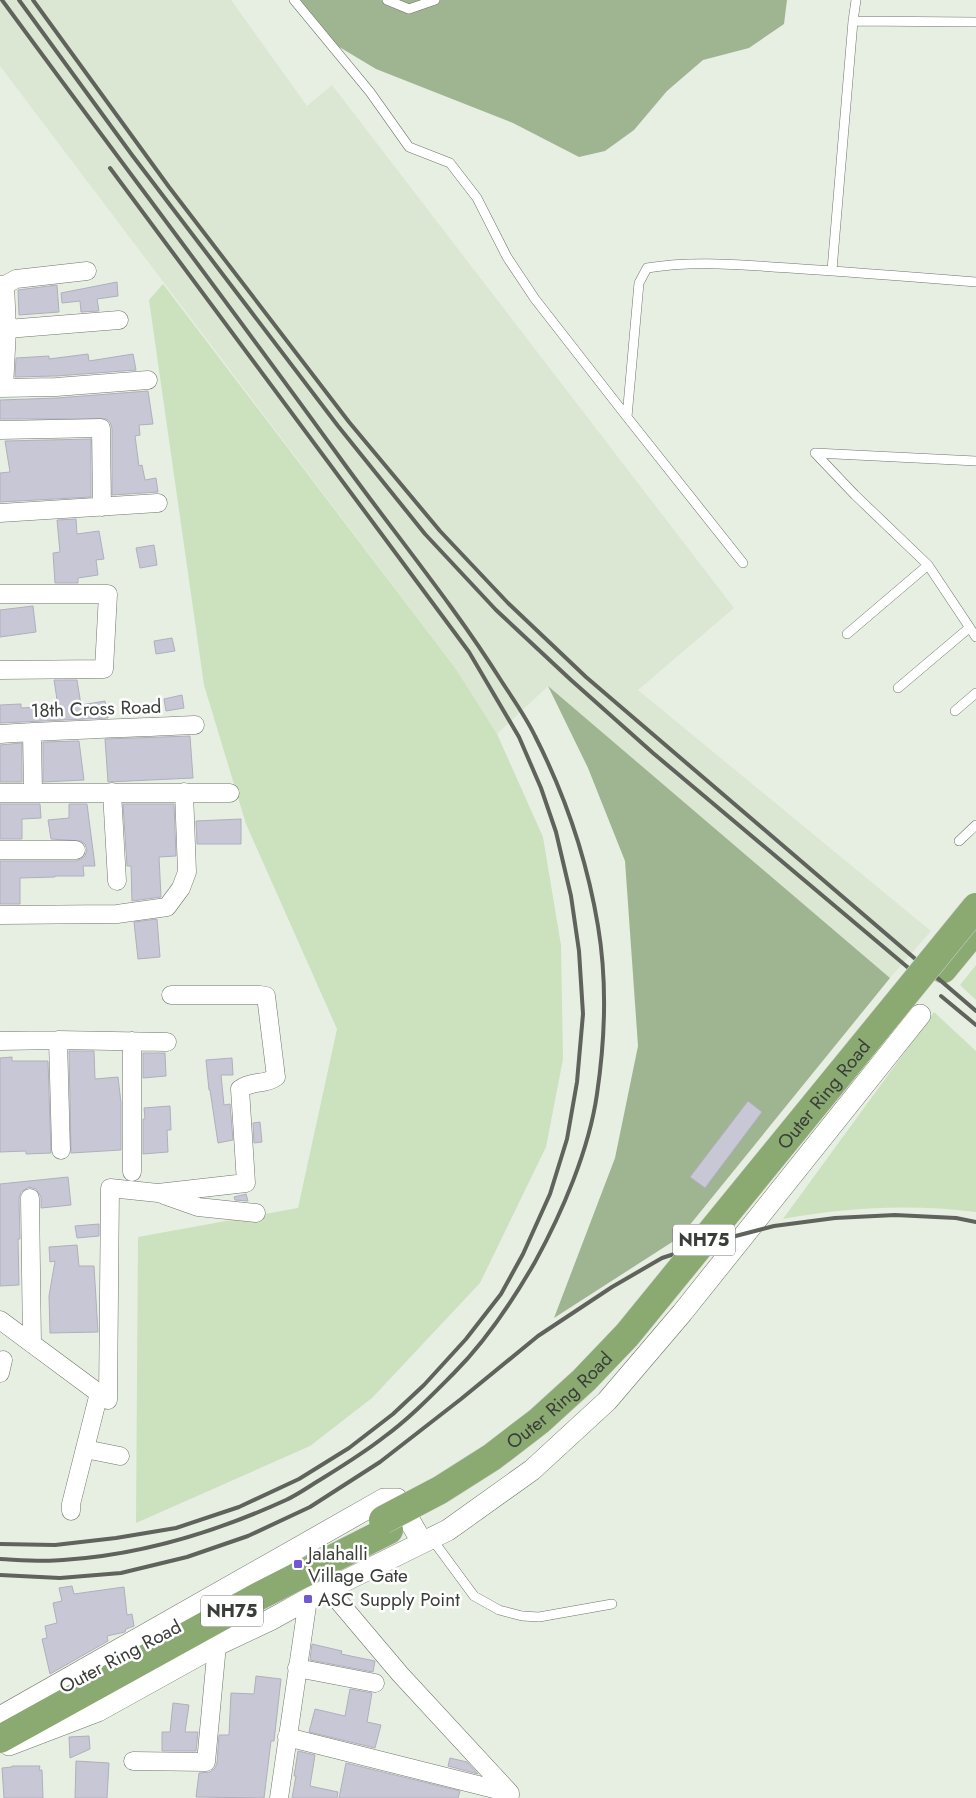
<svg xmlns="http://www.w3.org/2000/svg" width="976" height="1798" viewBox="0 0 976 1798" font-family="Jost,sans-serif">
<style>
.built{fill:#dbe7d3}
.green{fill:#cce1be}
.forest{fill:#9fb591}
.building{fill:#c8c7d5;stroke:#b0afbd}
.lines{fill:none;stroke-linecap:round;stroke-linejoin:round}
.service-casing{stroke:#6f766b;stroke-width:10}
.minor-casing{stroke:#6f766b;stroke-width:19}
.tertiary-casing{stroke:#6f766b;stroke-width:22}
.trunk-casing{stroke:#d0d0cf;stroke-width:29}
.service{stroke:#fff;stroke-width:9}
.minor{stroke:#fff;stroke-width:18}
.tertiary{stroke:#fff;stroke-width:21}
.trunk{stroke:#8aaa72;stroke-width:28}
.rail{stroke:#5f635c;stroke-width:4}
.trunk-bridge-casing{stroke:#d0d0cf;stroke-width:29;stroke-linecap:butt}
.trunk-bridge{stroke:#8aaa72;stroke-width:28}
.poi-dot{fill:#7258d2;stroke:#fff;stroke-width:2}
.labels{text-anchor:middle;stroke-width:5;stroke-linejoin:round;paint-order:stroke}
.shield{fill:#fff;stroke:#757774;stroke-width:1}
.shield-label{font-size:18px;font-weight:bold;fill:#3a3d38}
.street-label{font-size:19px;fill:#3a3d38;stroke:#fff}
.poi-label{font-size:19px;fill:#3a3d38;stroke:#fff;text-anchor:start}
</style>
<rect width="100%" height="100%" fill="#e7efe2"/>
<path class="built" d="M0 0H231L307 106 332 85 734 608 638 690 931 931 890 978 548 686 497 734 456 669 0 66Z"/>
<path class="green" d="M163 284 456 669 497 734 543 837 561 945 563 1059 546 1147 480 1283 372 1398 310 1446 136 1523 138 1237 298 1208 337 1029 246 824 204 685 149 300Z
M976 965V1000L960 985Z
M934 1012 976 1051V1212C909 1204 849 1207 783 1219Z"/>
<path class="forest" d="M300 0H787L784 24 749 48 703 60 667 91 634 130 605 151 579 157 513 123 376 69 321 36Z
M548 686 890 978 680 1237 554 1318 615 1158 638 1046 625 861 588 768Z"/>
<path class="building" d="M117 282 118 296 97 299 99 311 81 312 80 301 62 303 61 293Z
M57 285 59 312 19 315 18 290Z
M88 354 89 361 133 354 136 370 56 376 15 377 16 358 49 356V359Z
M148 391 153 424 139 425 140 435 135 436 139 466 142 465 145 480 156 478 158 492 112 495V428L110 422 106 419H0V400L57 398Z
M91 439V497L0 502V473L10 472 5 441Z
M76 519 77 534 99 531 104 559 96 560 98 575 78 578V583H55L53 553 60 552 57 520Z
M154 545 157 565 140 568 136 548Z
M33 606 36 632 0 637V610Z
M172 638 175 651 156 654 154 641Z
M54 680H77L81 705 105 701 108 718 0 723V705L21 704V708L58 706Z
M182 695 184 708 166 711 164 699Z
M190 736 193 778 108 782 105 739Z
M79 741 84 780 43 782V742Z
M22 743V782H0V745Z
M0 804H40L41 818 22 819V839H0Z
M69 804H87L95 866H83L84 876H55V877L20 878V904H0V861H76L81 859 85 856 87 850 85 844 81 841 51 839 48 820 69 818Z
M123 804H174L176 856 159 857 161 897 132 901 131 866H127Z
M241 819V844H197L196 821Z
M157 919 160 957 138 959 134 922Z
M69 1051H94L95 1079 118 1077 121 1103V1150L71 1153Z
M143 1053H165L166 1076 143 1078Z
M12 1057V1061H48L51 1153 26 1154V1151L0 1152V1058Z
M232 1058 233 1075H221L224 1105 230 1104 233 1140 218 1143 210 1090H209L206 1060Z
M748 1101 762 1112 705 1188 690 1177Z
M170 1106 171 1130H167L168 1152 143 1154V1119H145L144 1108Z
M260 1122 262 1142 254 1143 253 1123Z
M68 1177 71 1205 41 1208V1197L36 1189 29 1187 21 1192 19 1198 20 1239H18L19 1285 0 1286V1184Z
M246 1194 248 1201 235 1200 234 1197Z
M99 1224V1236L77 1238 75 1226Z
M77 1245 79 1266H94L98 1332 50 1333 49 1296 55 1261 50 1262 49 1247Z
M72 1586 74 1594 124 1587 127 1615 132 1614 134 1626 126 1629 125 1632 107 1636 108 1641 50 1674 42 1639 47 1638 45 1626 57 1623 53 1603 62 1601 59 1588Z
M312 1644 342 1651 341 1654 375 1661 373 1672 310 1660Z
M256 1676 281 1679 274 1741H271L264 1798 196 1797 199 1773 210 1772 215 1768 217 1763 219 1735H229L231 1693 254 1694Z
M350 1689 372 1693 367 1722 381 1725 375 1748 309 1732 315 1709 345 1716Z
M173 1703 189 1705 185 1732H198L196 1751H162V1732H170Z
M89 1736 90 1749 70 1758 69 1737Z
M298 1751 315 1755 310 1786 338 1792 337 1798H292L296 1776H294Z
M450 1758 467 1762 478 1774 448 1766Z
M76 1761 109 1763 107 1798H75Z
M346 1763 460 1791 458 1798H339Z
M12 1766H40L39 1770H42L43 1798H4L2 1768 12 1767Z"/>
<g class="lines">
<g class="service-casing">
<path id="service" d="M294 0 370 92 409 147 450 163 477 198 507 257 535 299 627 417
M387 0 409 9 435 0
M853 21 856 0
M832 270 853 21 976 22
M976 461 815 453 855 495 928 565 976 637
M743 563 627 417 639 283 647 268C694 260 741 265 789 268 851 272 914 277 976 282
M847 634 928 565
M898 688 969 628
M955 711 976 693
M959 841 976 825
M432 1539 474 1596 499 1610 522 1616 539 1617 612 1604"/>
</g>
<g class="minor-casing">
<path id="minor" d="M0 285H5L7 329 4 388
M5 285 16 279 87 271
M7 329 119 320
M0 388 56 387 148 380
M0 430 101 428 102 507
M0 513 158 503
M0 594H108L104 669 0 670
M32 732 33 793
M0 734C65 730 130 728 195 725
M112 792 117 881
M0 793H230
M0 850H76
M0 915 117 914 167 907 181 888 187 872 184 792
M58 1040 61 1150
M0 1041 58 1040 167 1042
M132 1172V1041
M164 1195 198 1207 256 1213
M30 1198 32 1344
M0 1320 108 1400 110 1188 158 1193 246 1183 240 1089C254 1079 264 1086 276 1077L266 996 260 995H171
M0 1373 3 1360
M85 1449 120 1456
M71 1511V1504L99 1393
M329 1590 400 1674 510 1793
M297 1668 375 1683
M287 1737 510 1793V1795
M133 1761 206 1762 217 1645
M279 1798 308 1599"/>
</g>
<g class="tertiary-casing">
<path id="tertiary" d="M0 1717 384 1499H397L422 1542
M9 1745 98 1711 217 1645 270 1620 308 1599 448 1530 532 1470 607 1401 682 1313 920 1015"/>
</g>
<g class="trunk-casing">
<path id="trunk" d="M943 969 976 929
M0 1739 257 1597 389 1530"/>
</g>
<use href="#service" class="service"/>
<use href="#minor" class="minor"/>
<use href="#tertiary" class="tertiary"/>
<use href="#trunk" class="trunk"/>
<path class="rail" d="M19 0 132 155 338 426 425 534 496 610 571 680 653 753 918 976
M33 0 169 187 349 422 440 531 508 603 586 677 976 1011
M941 996 976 1025
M0 1544 55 1545 116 1538 176 1528 239 1507 299 1479 349 1448 393 1414 424 1385 466 1339 501 1294 523 1254 550 1194 567 1139 577 1082 583 1014 579 951 571 896 556 832 541 788 519 737 469 652 110 168
M0 1559C21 1560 42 1562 63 1560 141 1555 216 1532 286 1500 299 1494 311 1485 323 1478 344 1465 365 1452 384 1437 410 1418 432 1395 454 1373 487 1340 512 1302 535 1262 562 1213 589 1150 597 1094 605 1040 607 980 598 926 587 860 565 795 535 736 526 717 513 699 502 682 451 601 390 528 335 451 225 299 112 150 2 0
M0 1575 60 1578 121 1573 187 1557 248 1536 310 1507 380 1462 461 1399 538 1336 612 1287 662 1258 705 1244 774 1226 835 1218 895 1215 956 1218 976 1222"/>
<g class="trunk-bridge-casing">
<g id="trunk-bridge">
<path id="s1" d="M383 1520 440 1490 492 1457 539 1421 584 1380 627 1335 976 907"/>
</g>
</g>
<use href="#trunk-bridge" class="trunk-bridge"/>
</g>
<g class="poi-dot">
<rect x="293" y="1559" width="10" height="10" rx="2.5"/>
<rect x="303" y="1594" width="10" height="10" rx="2.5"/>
</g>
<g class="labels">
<g class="shield">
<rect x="673" y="1224.5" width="62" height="31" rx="4"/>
<rect x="201" y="1595.5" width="62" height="31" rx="4"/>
</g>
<g class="shield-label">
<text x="704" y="1246">NH75</text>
<text x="232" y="1617">NH75</text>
</g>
<g class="street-label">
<text transform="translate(96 708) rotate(-2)" y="7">18th Cross Road</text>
<text dy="7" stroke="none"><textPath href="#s1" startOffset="619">Outer Ring Road</textPath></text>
<text dy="7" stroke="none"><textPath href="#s1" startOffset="214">Outer Ring Road</textPath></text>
<text transform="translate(120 1656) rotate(-28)" y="7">Outer Ring Road</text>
</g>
<g class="poi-label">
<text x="308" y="1560">Jalahalli<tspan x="308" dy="22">Village Gate</tspan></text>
<text x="318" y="1606">ASC Supply Point</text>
</g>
</g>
</svg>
